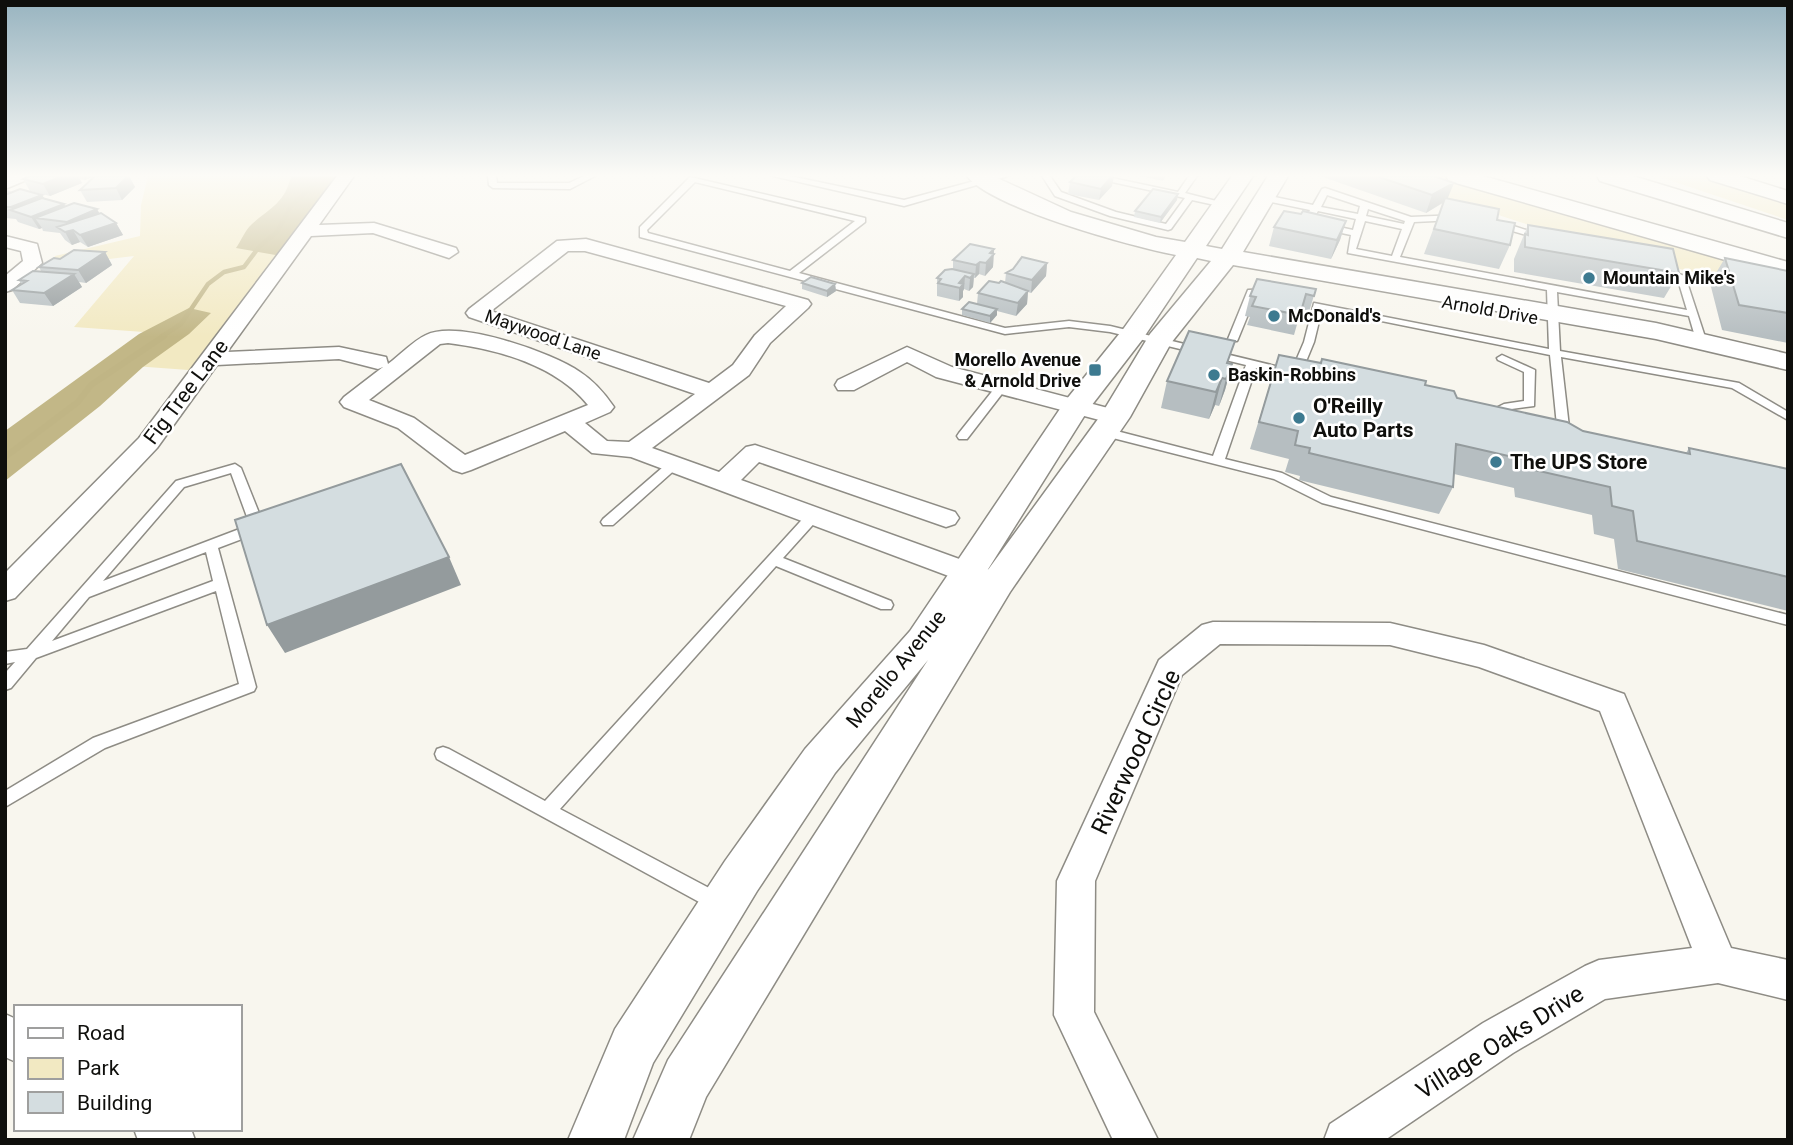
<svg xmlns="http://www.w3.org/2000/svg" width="1793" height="1145" viewBox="0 0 1793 1145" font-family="Roboto,sans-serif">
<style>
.green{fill:#f2e9c2}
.forest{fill:#c2b787}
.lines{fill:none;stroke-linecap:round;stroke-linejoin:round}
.stream-far1{stroke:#c0b585;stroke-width:4.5}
.stream{stroke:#c0b585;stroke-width:6}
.service-casing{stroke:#8e8c85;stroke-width:3}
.minor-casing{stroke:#8e8c85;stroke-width:3}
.tertiary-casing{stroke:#8e8c85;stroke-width:3}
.motorway-casing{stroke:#8e8c85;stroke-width:3}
.service{fill:#fff;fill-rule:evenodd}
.minor{fill:#fff;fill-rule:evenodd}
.tertiary{fill:#fff;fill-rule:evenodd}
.motorway{fill:#fff;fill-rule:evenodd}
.wall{fill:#b6bec1}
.shaded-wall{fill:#949b9d}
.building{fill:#d4dde0;stroke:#949b9d;stroke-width:2}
.poi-dot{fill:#3d7a90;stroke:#fff;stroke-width:2.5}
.labels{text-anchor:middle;stroke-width:5;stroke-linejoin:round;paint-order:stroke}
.far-poi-label{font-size:18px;font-weight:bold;fill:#0f0f0c;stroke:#fff;text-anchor:start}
.far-street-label{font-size:18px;fill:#0f0f0c;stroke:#fff}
.street-label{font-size:21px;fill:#0f0f0c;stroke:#fff}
.poi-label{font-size:21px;font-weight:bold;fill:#0f0f0c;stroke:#fff;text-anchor:start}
.near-street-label{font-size:24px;fill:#0f0f0c;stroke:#fff}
</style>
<rect width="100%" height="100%" fill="#f8f6ee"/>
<path class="green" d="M148 176H346L202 371 120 365 158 333 74 327 134 256 50 266 55 256 140 236 141 205Z
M1379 176H1457L1788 270V297L1599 248Z
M1657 176H1717L1788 198V220Z"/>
<path class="forest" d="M291 176H346L287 257 236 248C241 241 245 230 252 224 270 208 285 203 291 176Z
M189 308 211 313 189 334 143 367 100 406 5 481V431L139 334Z"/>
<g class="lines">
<path class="stream-far1" d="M161 337 181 324 208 284 224 272 244 267 259 247 277 232 291 206 316 183 313 176"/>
<path class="stream" d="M5 457 78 402 91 385 164 336"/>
<g class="service-casing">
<path id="service" d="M488 176H496L497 183H569L584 176H595L570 189 493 188 489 185Z
M773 176H790L904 200 993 176H1008L904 206Z
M1042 176H1050L1061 192 1116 212 1166 224 1185 198 1085 176H1103L1178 192 1189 176H1197L1185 193 1228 204 1224 207 1192 200 1171 229 1168 230 1110 216 1055 196Z
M690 177 865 218V222L799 273 1005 328 1069 321 1110 326 1292 370 1304 342 1314 303 1549 349 1547 290 1348 253 1351 235 1304 225 1303 223 1310 210 1262 200 1261 198 1265 195 1313 205 1322 189 1325 188 1411 217 1458 215 1459 217 1455 220 1414 222 1400 257 1687 310 1678 280 1655 271 1660 268 1685 276 1706 340 1705 342 1701 343 1696 340 1689 316 1557 292 1560 351 1739 383 1788 412V420L1732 388 1561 357 1570 436 1564 440 1558 436 1550 355 1322 309 1314 342 1300 376 1256 368 1225 459 1282 473 1331 497 1788 615V625L1322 503 1274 479 1101 435 1099 432 1101 429 1105 428 1213 456 1246 365 1110 332 1069 327 1005 334 640 237V227ZM695 182 855 221 790 271 648 233 647 230ZM1327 195 1360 206 1358 214 1321 207ZM1368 209 1405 221 1404 224 1366 216ZM1318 211 1356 219 1353 230 1312 221ZM1365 221 1402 229 1392 256 1356 249Z
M1492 221H1498L1548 237 1540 239 1492 225Z
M1248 290 1270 289 1275 292 1270 295H1256L1238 339 1237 341H1229L1228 339Z
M1502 355 1535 370 1534 406 1504 410 1498 407 1504 404 1524 401V372L1498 360 1497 358Z
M1002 383 1008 386 967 439H959L957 436 959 433 998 384Z
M674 460 678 461 680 464 678 467 613 525H603L601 522 603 519 670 461Z
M235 464 241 468 265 528 263 531 218 548 256 687 254 691 105 748 5 807V791L93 738 239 684 216 591 36 658 11 688 5 690V673L15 662 5 664V652L27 649 176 481ZM231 473 250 525 103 581 184 487ZM206 552 213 581 52 641 89 597Z
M814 511 819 512 821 515 819 518 783 558 891 601 893 605 891 609H881L776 566 560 809 726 897 728 903 726 909 719 912 712 909 437 759 435 754 437 749 443 747 449 749 545 801 809 512Z"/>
</g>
<g class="minor-casing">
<path id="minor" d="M11 176H36L5 189V178Z
M337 176H354L319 225 374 223 456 248 458 252 449 258 373 233 311 236 227 352 339 347 386 357 388 364C400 355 413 341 426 335 458 319 553 353 580 372 594 381 605 394 614 407L610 412 585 423 607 441 629 442 695 394 469 317 466 313 469 309 557 241 586 239 808 300 811 304 808 308 770 343 749 375 652 448 719 472 746 447 755 445 955 512 959 518 955 524 946 527 759 462 741 480 998 573 1002 580 998 587 988 590 978 587 631 457 592 453 565 431 471 470 462 473 453 470 398 428 344 407 340 402 344 397 383 367 378 369 339 359 217 365 157 448 15 598 5 601V573L139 438ZM568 251H585L786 306 755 335 733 365 709 383 491 311ZM448 343C497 349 556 365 588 405L465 455 414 418 369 400 440 344Z
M5 236 37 244 42 263 12 290 5 292V276L23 261 21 251 5 247Z
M907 347 952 367 1123 412 1127 417 1123 422H1107L936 377 907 362 854 390H838L835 385 838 380Z
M1213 622 1390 623 1484 645 1624 694 1731 948 1788 960V1000L1718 983 1605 999 1513 1053 1385 1140H1324L1330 1124 1483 1023 1585 966 1599 960 1692 948 1600 711 1479 667 1390 645 1220 644 1182 675 1095 881 1094 1012 1158 1140H1113L1054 1015 1057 881 1159 660 1202 625Z
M5 1014 16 1019V1062L5 1057Z
M134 1129H191L195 1140H138Z"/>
</g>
<g class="tertiary-casing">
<path id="tertiary" d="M967 176H993L1071 212 1156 237 1185 242 1232 176H1253L1206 246 1222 249 1268 176H1288L1243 252 1656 323 1788 354V370L1656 339 1233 265 1171 343 1130 417 1010 592 706 1097 689 1140H633L668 1060 928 660 835 773 757 891 653 1063 624 1140H568L615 1029 725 861 805 749 910 631 1066 400 1124 328 1176 255C1134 247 991 208 967 176ZM1197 258 1211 261 1150 334 1101 415 985 574 1088 410 1142 340Z
M1707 176H1740L1788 191V204L1710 180Z"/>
</g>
<g class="motorway-casing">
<path id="motorway" d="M1446 176H1483L1788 262V278L1449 181Z
M1597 176H1633L1788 223V238L1600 181Z"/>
</g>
<use href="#service" class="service"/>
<use href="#minor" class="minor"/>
<use href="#tertiary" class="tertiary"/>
<use href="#motorway" class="motorway"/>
</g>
<path class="wall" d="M30 176H94L85 180 80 179 82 183 50 196 30 191 23 179Z
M95 176H129L135 187 122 200 87 202 80 190Z
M1140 176H1166L1163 181Z
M1320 176H1434L1448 199 1497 220 1510 245 1499 269 1424 254 1443 203 1426 213Z
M1070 182 1112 186 1099 200 1068 194Z
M5 189 12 192 42 195 45 199 65 206 100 214 116 223 123 235 88 247 80 242 72 245 65 240 60 233 43 231 42 228 39 229 18 222 16 219 5 218Z
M1178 194 1177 200 1160 223 1134 217 1135 211Z
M1301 214 1346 221 1340 240 1331 259 1269 246 1274 227Z
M1528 225 1679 273 1664 298 1514 272V259Z
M994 249 993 267 985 276 979 274 975 278H974L973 287 969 291 964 289 963 291V297L959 301 937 296V278L953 269V260Z
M105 252 112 265 86 283 79 282 82 287 53 306 20 303 12 290 21 284 19 280 41 271 39 267 60 259Z
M1725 258 1788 271V343L1722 330 1710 283Z
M1047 263 1046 276 1031 293 1028 292 1027 304 1016 316 997 311V315L990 323 962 315V309L977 304 978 293 1005 283 1006 273Z
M802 283 835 284 836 291 827 297 802 289Z
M1316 289 1308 315 1300 314 1294 335 1247 325 1250 317 1245 316 1250 296Z
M1279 355 1320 363 1322 359 1425 385 1457 398 1583 431 1686 453 1689 448 1788 469V611L1618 569 1614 539 1594 534 1592 515 1515 497 1514 488 1454 474 1453 487 1439 514 1299 480 1300 476 1285 472 1289 459 1250 449Z
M1229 363 1232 364 1225 390 1219 406 1215 405 1209 419 1161 408 1167 381Z"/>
<path class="shaded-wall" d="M62 176H78L82 183 50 196 43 184Z
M83 176H94L85 180Z
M128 176H129L135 187 122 200 116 188Z
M1112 176H1114L1112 186 1099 200 1101 189Z
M1454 183 1447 200 1426 213 1432 195Z
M1178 194 1177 200 1160 223 1161 217Z
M42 195 50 207 14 212 11 207Z
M64 204 71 216 35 218 42 228 39 229 31 217Z
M97 209 104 221 73 230 80 242 72 245 65 232 72 230 67 222Z
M1346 221 1340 240 1331 259 1337 240Z
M116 223 123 235 88 247 80 235Z
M994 249 993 267 985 276 986 263 990 253Z
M105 252 112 265 86 283 78 270Z
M980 262 979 274 975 278 976 265Z
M1047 263 1046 276 1031 293 1032 280Z
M74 274 82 287 53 306 44 293Z
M974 274 973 287 969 291 970 278Z
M965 276 964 289 963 291V297L959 301V283Z
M835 284 836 291 827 297V291Z
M1028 291 1027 304 1016 316 1018 303Z
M997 309V315L990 323V316Z
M1232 364 1225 390 1219 406 1226 379Z
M1222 378 1215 405 1209 419 1216 392Z
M449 557 461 585 285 653 267 625Z"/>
<path class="building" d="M30 176H62L43 184 23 179Z
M95 176H128L116 188 80 190Z
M1076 176H1112L1101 189 1070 182Z
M1376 176H1434L1454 183 1432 195Z
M20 189 42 195 11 207H5V195Z
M1153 189 1178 194 1161 217 1135 211Z
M42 198 64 204 31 217 10 210Z
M1445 198 1499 209 1497 220 1515 223 1510 245 1434 229Z
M74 203 97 209 67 222 35 218Z
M1284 211 1301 214 1303 211 1346 221 1337 240 1274 227Z
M101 213 116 223 80 235 73 230 65 232 57 227Z
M1528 225 1673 249 1679 273 1525 247V234L1528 235Z
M970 244 994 249 990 253 994 254 986 263 980 262 976 265 953 260Z
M74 250 105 252 78 270 39 267 54 258 60 259Z
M1022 257 1047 263 1032 280 1006 273 1013 269Z
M1725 258 1788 271V313L1739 305Z
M952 269 974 274 970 278 965 276 959 283 963 284 960 288 938 283 941 279 937 278 945 270Z
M33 271 74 274 44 293 12 290 27 281 19 280Z
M811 277 835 284 827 291 802 283Z
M1257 279 1316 289 1314 296 1306 294 1300 315 1252 306 1256 297 1250 296Z
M989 281 999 283 1001 281 1028 291 1018 303 978 293Z
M969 302 997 309 990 316 962 309Z
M1189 331 1235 341 1227 363 1232 364 1226 379 1222 378 1216 392 1167 381Z
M1279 355 1321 363 1322 359 1426 381 1425 385 1454 391 1457 398 1567 422 1583 431 1690 454 1689 448 1788 469V577L1637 541 1633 511 1612 506 1610 487 1530 469V461L1456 444 1453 487 1309 453 1310 448 1295 445 1298 431 1259 422Z
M401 464 449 557 267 625 235 520Z"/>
<linearGradient id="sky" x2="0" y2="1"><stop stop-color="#98b4c0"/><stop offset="0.52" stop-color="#fcfbf7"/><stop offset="1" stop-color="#fcfbf7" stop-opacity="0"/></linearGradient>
<rect width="1793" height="337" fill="url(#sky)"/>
<g class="poi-dot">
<circle cx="1589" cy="278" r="7"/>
<circle cx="1274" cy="316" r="7"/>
<rect x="1088" y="363" width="14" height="14" rx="3.5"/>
<circle cx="1214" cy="375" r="7"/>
<circle cx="1299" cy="418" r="7"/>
<circle cx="1496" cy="462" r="7"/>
</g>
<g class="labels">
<g class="far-poi-label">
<text x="1603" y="284">Mountain Mike's</text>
<text x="1288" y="322">McDonald's</text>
<text x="1081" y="366" text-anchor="end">Morello Avenue<tspan x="1081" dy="21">&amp; Arnold Drive</tspan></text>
<text x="1228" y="381">Baskin-Robbins</text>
</g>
<g class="far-street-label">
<text transform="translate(1490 310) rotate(10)" y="6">Arnold Drive</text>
<text transform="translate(543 335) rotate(19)" y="6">Maywood Lane</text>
</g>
<g class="street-label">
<text transform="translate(186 392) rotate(-53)" y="7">Fig Tree Lane</text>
<text transform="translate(896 669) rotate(-51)" y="7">Morello Avenue</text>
</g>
<g class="poi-label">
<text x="1313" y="413">O'Reilly<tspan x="1313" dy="24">Auto Parts</tspan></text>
<text x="1510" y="469">The UPS Store</text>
</g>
<g class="near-street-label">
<text transform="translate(1136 752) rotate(-65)" y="8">Riverwood Circle</text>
<text transform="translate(1500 1042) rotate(-32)" y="8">Village Oaks Drive</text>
</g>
</g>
<rect width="1793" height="1145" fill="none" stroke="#0f0f0c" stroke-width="14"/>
<rect x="14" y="1005" width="228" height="126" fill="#ffffff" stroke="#9f9f9e" stroke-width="2"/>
<rect x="28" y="1028" width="35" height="10" fill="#ffffff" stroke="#9f9f9e" stroke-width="2"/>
<text x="77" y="1040" font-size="21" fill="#0f0f0c">Road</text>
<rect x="28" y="1058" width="35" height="21" fill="#f2e9c2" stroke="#9f9f9e" stroke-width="2"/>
<text x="77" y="1075" font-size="21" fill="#0f0f0c">Park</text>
<rect x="28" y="1092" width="35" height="21" fill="#d4dde0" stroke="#9f9f9e" stroke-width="2"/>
<text x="77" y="1110" font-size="21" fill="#0f0f0c">Building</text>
</svg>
